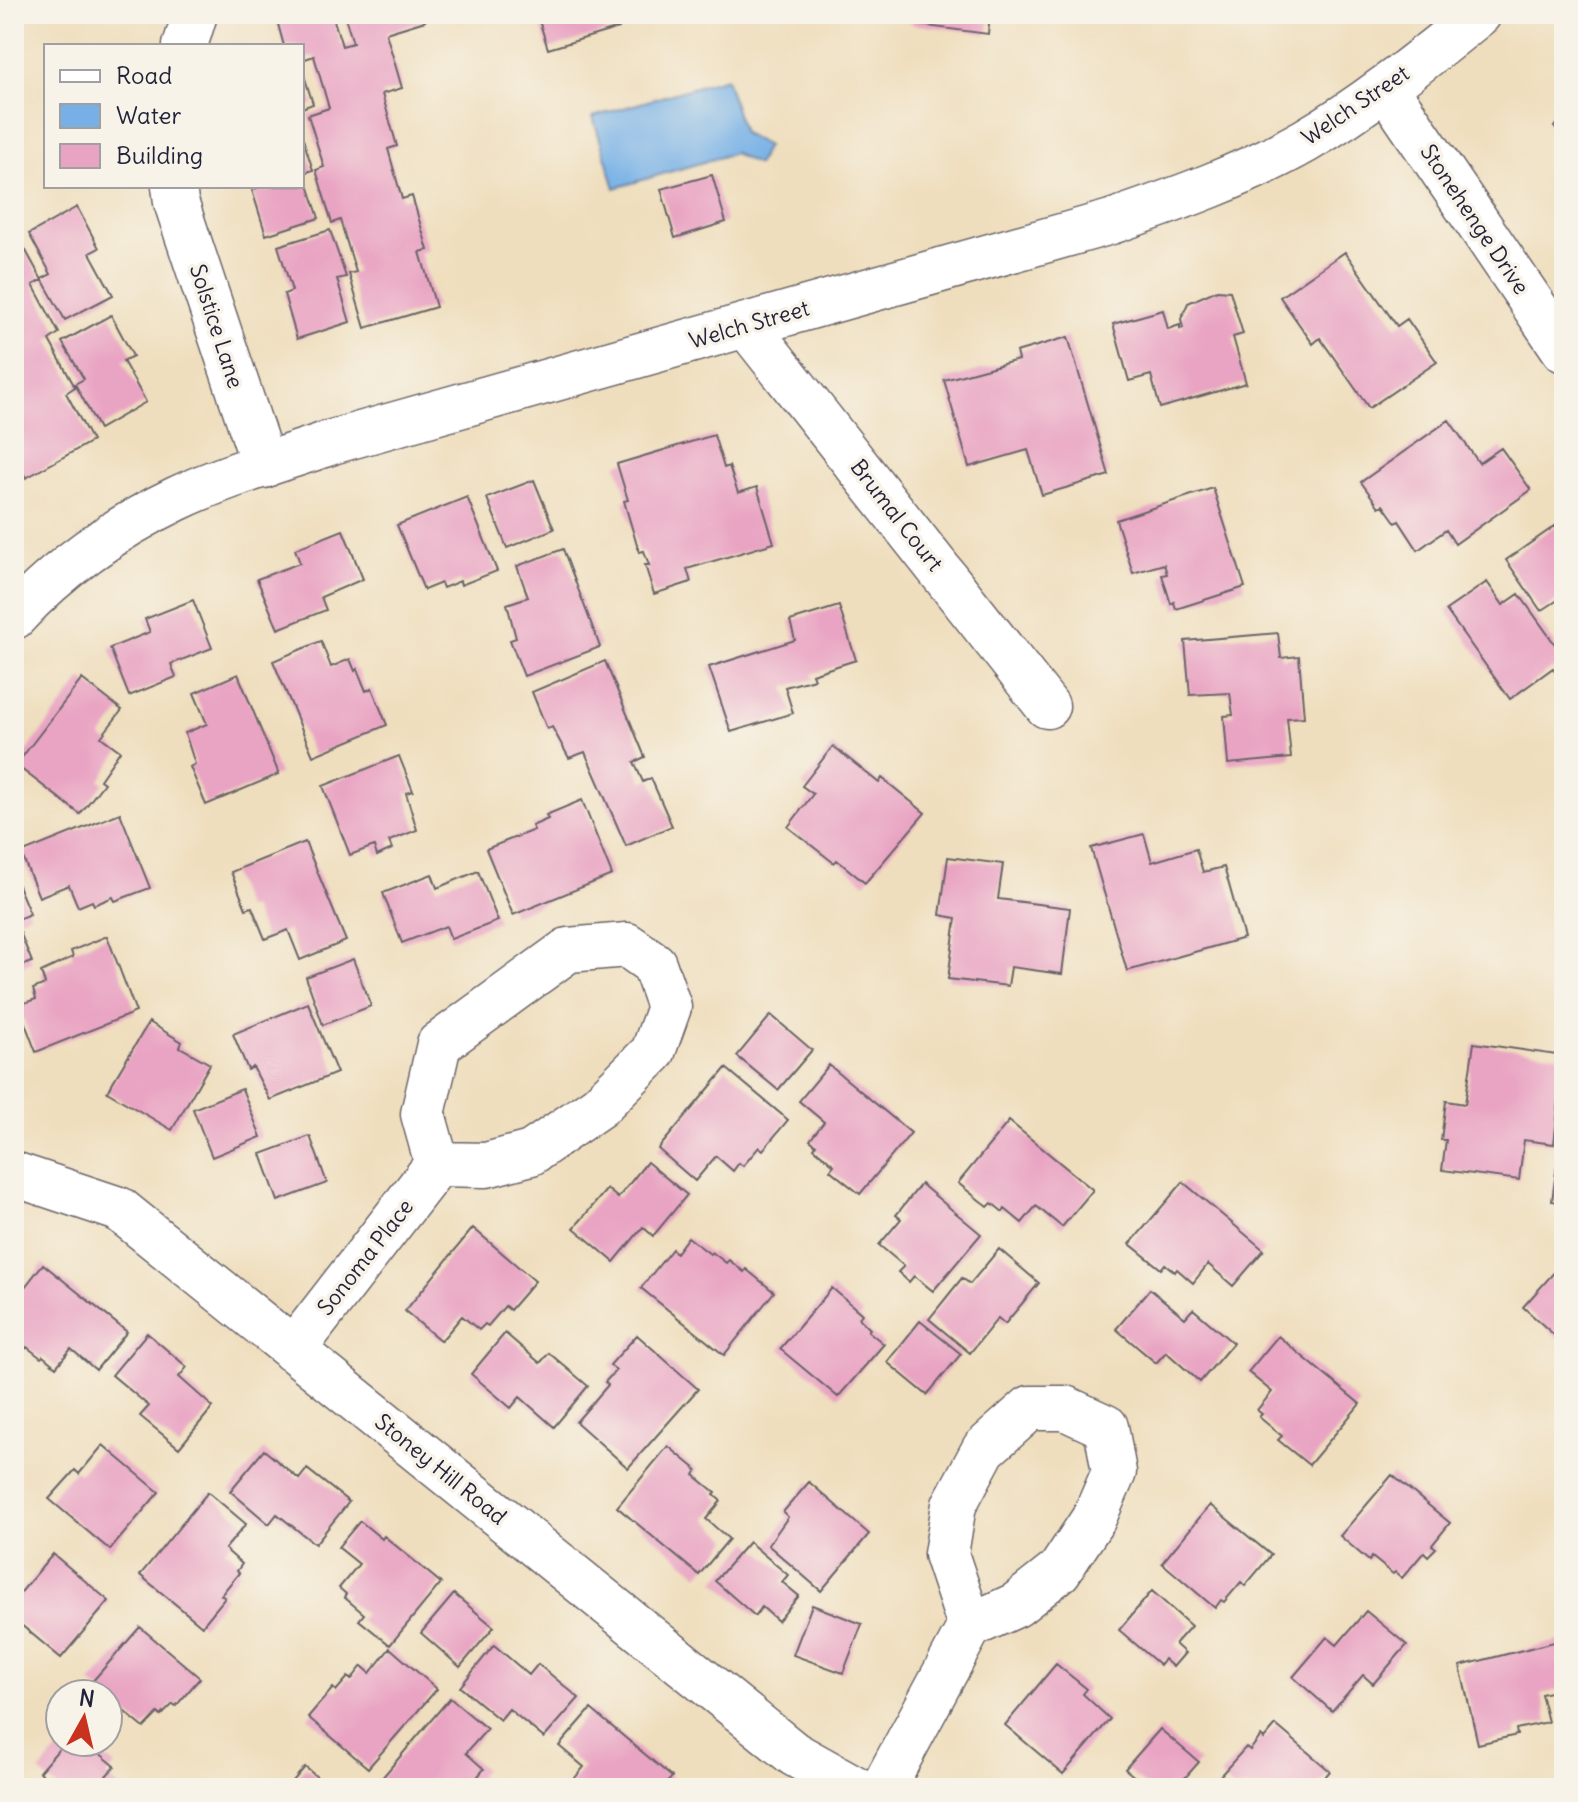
<svg xmlns="http://www.w3.org/2000/svg" width="1578" height="1802" viewBox="0 0 1578 1802" font-family="Delius,sans-serif">
<style>
.water{fill:#76b0e6;stroke:#4c6990;stroke-width:2}
.building{fill:#e9a4c3}
.lines{fill:none;stroke-linecap:round;stroke-linejoin:round}
.minor-casing{stroke:#6a6468;stroke-width:47}
.minor{stroke:#fff;stroke-width:44}
.labels{text-anchor:middle;stroke-width:7;stroke-linejoin:round;paint-order:stroke}
.street-label{font-size:22px;fill:#22223b;stroke:#f7f3e8}
</style>
<rect width="100%" height="100%" fill="#f7f3e8"/>
<filter id="ink" filterUnits="userSpaceOnUse"><feTurbulence type="fractalNoise" baseFrequency=".0125" numOctaves="2"/><feDisplacementMap in="SourceGraphic" scale="16" xChannelSelector="R" yChannelSelector="G"/><feConvolveMatrix kernelMatrix="1 2 1 2 8 2 1 2 1" color-interpolation-filters="sRGB"/></filter>
<filter id="wash" filterUnits="userSpaceOnUse"><feTurbulence type="fractalNoise" baseFrequency=".006" numOctaves="4" result="noise"/><feDisplacementMap in="SourceGraphic" scale="32" xChannelSelector="R" yChannelSelector="G"/><feGaussianBlur stdDeviation="1.8" result="paint"/><feColorMatrix in="noise" values="0 0 0 0 0 0 0 0 0 0 0 0 0 0 0 0 0 1.4 0 .05"/><feComposite in="paint" operator="in"/></filter>
<g filter="url(#wash)">
<rect width="100%" height="100%" fill="#efdebd"/>
<path class="water" d="M726 78 743 133 767 146 757 165 734 153 615 188 593 117Z"/>
<g id="blocks">
<path class="building" d="M287 14H332L342 46 353 43 344 14H422L425 21 386 33 402 88 382 94 397 146 388 149 402 199 412 196 428 250 420 252 436 307 365 328 349 274 356 272 340 220 332 223 316 170 324 167 308 115 329 108 314 56 302 60V46H284L276 17Z
M537 14H615L619 28 548 49Z
M913 14H990L988 34 911 24Z
M302 69 313 104 302 108Z
M1564 119V139L1554 127Z
M303 139 313 170 304 173 319 218 266 235 252 190 261 186H302Z
M712 175 726 222 675 238 661 189Z
M77 207 99 248 90 253 113 295 65 320 42 279 51 274 29 234Z
M14 229 42 280 33 285 59 333 49 340 75 387 66 393 92 441 26 478 14 456Z
M330 230 346 277 337 279 350 322 297 339 284 294 292 291 278 246Z
M1345 252 1397 326 1407 319 1437 362 1369 408 1320 338 1313 344 1280 297Z
M1217 290 1230 291 1243 334 1233 337 1246 383 1160 408 1151 375 1129 381 1113 324 1163 310 1168 329 1180 325V329L1183 328 1181 319 1188 303Z
M111 315 133 356 123 361 146 402 99 429 75 384 84 379 62 342Z
M1068 337 1109 475 1042 495 1028 450 969 467 944 380 1018 360 1016 352Z
M1449 420 1479 463 1501 448 1531 490 1455 544 1446 530 1418 550 1399 521 1396 523 1383 505 1379 507 1361 482Z
M714 435 724 468 729 466 738 493 757 487 774 543 687 569 691 582 654 594 645 565H649L644 551 639 552 624 501 628 500 617 464Z
M534 480 554 529 507 548 487 498Z
M1213 488 1245 587 1176 609 1174 602 1171 604 1162 575 1167 574 1164 564 1133 573 1116 520Z
M467 497 497 571 461 585 460 581 443 588 441 583 424 590 397 525Z
M1555 526 1564 540V596L1541 611 1506 560Z
M343 530 363 579 321 597 326 610 278 629 257 579 300 563 295 549Z
M563 549 600 647 524 676 510 640 516 638 507 604 528 597 517 566Z
M1487 582 1503 605 1519 594 1564 657V664L1555 671 1553 668 1510 699 1446 610Z
M193 600 212 648 171 664 176 677 129 696 110 648 150 632 145 619Z
M839 606 856 660 812 674 814 679 785 687 793 713 731 732 709 667 795 640 790 621Z
M1278 633 1281 658 1299 656 1304 717 1287 718 1291 758 1228 764 1224 716 1233 715 1230 693 1190 695 1185 641Z
M321 641 331 667 350 659 355 671 357 669 366 691 372 688 387 725 313 756 273 661Z
M605 661 645 757 634 762 643 782 651 778 672 826 626 846 585 752 569 758 552 727 547 729 532 692Z
M238 674 279 774 206 805 190 767 195 764 185 733 207 724 194 693Z
M82 679 122 710 101 737 120 751 100 780 104 783 80 814 16 765Z
M833 746 879 783 882 778 925 813 865 883 837 860 834 863 788 827 813 794 802 786Z
M399 756 413 791 406 793 417 830 389 841 392 849 377 856 374 846 350 855 323 786Z
M582 800 612 875 513 915 486 849 534 830 532 826 548 819 546 815Z
M120 813 150 888 115 901 113 897 94 905 92 901 78 907 69 885 39 897 21 853Z
M1144 834 1152 862 1196 849 1203 872 1224 867 1244 938 1127 971 1091 848Z
M305 842 346 941 300 960 288 930 265 939 252 907 246 909 231 872Z
M948 857 1003 864 998 899 1070 908 1062 974 1011 967 1008 986 948 979 956 918 940 915Z
M478 871 498 921 451 939 446 926 402 943 383 893 432 874 437 888Z
M14 876 30 914 15 920 32 962 14 969Z
M107 936 136 1012 36 1052 18 1005 36 999 33 989 45 984 41 972 73 957 71 951Z
M353 959 371 1006 323 1025 306 977Z
M308 1003 337 1073 270 1100 253 1067 248 1070 233 1034Z
M771 1015 812 1050 778 1090 737 1056Z
M149 1022 182 1042 180 1047 210 1064 172 1130 107 1092Z
M1474 1043 1564 1056 1554 1144 1524 1140 1519 1180 1442 1170 1446 1140H1441L1446 1101 1465 1104Z
M829 1065 911 1133 860 1194 830 1170 834 1165 814 1148 816 1145 810 1140 824 1122 799 1101Z
M726 1068 788 1120 763 1150 759 1147 743 1166 739 1163 733 1171 716 1156 695 1181 658 1149Z
M242 1089 261 1137 212 1157 193 1109Z
M1009 1121 1093 1190 1062 1227 1036 1206 1022 1223 1005 1209 1003 1212 992 1203 988 1207 958 1183Z
M1562 1129H1564V1203L1552 1201Z
M310 1136 327 1183 278 1201 261 1154Z
M647 1162 687 1195 653 1236 643 1227 614 1262 574 1228 607 1189 618 1198Z
M1183 1182 1264 1250 1233 1286 1208 1264 1193 1283 1177 1269 1175 1272 1165 1264 1161 1269 1130 1244Z
M921 1184 981 1234 933 1291 914 1276 909 1282 898 1272 904 1266 879 1245 901 1219 896 1215Z
M473 1228 535 1281 510 1310 505 1306 488 1326 485 1324 479 1330 462 1316 441 1341 405 1311Z
M688 1237 710 1254 712 1252 726 1263 729 1260 744 1272 746 1269 774 1292 724 1355 641 1288 672 1249 676 1253Z
M999 1249 1039 1283 1005 1324 998 1318 970 1353 929 1319 962 1278 970 1284Z
M43 1264 127 1332 96 1370 71 1349 56 1367 43 1356 41 1358 27 1347 24 1350 14 1342V1301Z
M1557 1269 1564 1274V1344L1523 1307Z
M832 1288 862 1314 859 1318 870 1329 868 1331 884 1344 838 1397 780 1349Z
M1150 1289 1185 1318 1193 1309 1233 1343 1200 1382 1166 1352 1156 1363 1116 1329Z
M920 1321 961 1354 927 1395 887 1362Z
M147 1333 187 1367 179 1377 213 1407 179 1448 140 1416 149 1406 112 1375Z
M505 1333 540 1363 549 1353 588 1386 554 1427 520 1397 511 1408 471 1374Z
M637 1335 698 1389 628 1468 576 1422 608 1385 605 1382 616 1370 610 1365Z
M1278 1336 1360 1404 1309 1465 1278 1440 1282 1436 1259 1417 1262 1414 1257 1410 1272 1392 1248 1372Z
M103 1445 159 1492 110 1550 49 1499 75 1470 79 1474Z
M668 1446 697 1470 694 1475 716 1493 714 1495 721 1501 706 1519 729 1539 699 1575 617 1507Z
M264 1450 299 1479 307 1469 349 1502 315 1544 277 1514 269 1524 230 1491Z
M1392 1475 1450 1523 1432 1545 1436 1548 1428 1556 1424 1552 1402 1578 1395 1572 1393 1574 1372 1557 1369 1561 1340 1536Z
M809 1482 869 1534 821 1591 768 1545 788 1517 783 1512Z
M208 1492 246 1524 225 1549 242 1564 237 1571 239 1573 221 1595 225 1598 202 1626 140 1575Z
M1210 1505 1271 1555 1245 1586 1241 1582 1224 1602 1221 1600 1215 1608 1162 1563Z
M360 1521 382 1539 384 1536 441 1583 390 1645 359 1620 364 1614 344 1597 346 1594 339 1588 359 1564 338 1547Z
M749 1542 788 1575 782 1582 799 1596 778 1621 762 1607 755 1616 715 1581Z
M53 1554 109 1601 61 1658 14 1619V1604L19 1598 17 1597Z
M1152 1591 1191 1626 1175 1644 1185 1653 1173 1667 1164 1659 1160 1665 1119 1630Z
M454 1594 494 1627 460 1667 421 1633Z
M812 1605 862 1624 843 1673 793 1655Z
M1366 1611 1407 1645 1373 1684 1363 1675 1332 1711 1293 1677 1327 1637 1337 1645Z
M140 1627 200 1678 176 1706 173 1704 161 1716 158 1713 144 1728 108 1698V1694H104L91 1683Z
M1562 1640 1564 1689 1541 1694 1548 1722 1516 1729 1517 1735 1478 1744 1460 1666Z
M494 1645 529 1675 538 1664 579 1698 544 1738 509 1709 500 1720 460 1687Z
M390 1648 437 1689 368 1768 308 1717 333 1688 336 1691 348 1677 351 1680 362 1666 370 1673Z
M1056 1664 1087 1689 1083 1694 1110 1719 1063 1774 1005 1725Z
M450 1698 487 1729 466 1753 484 1769 478 1776 481 1778 472 1788H391L381 1779Z
M591 1709 672 1777 663 1788H575L570 1784 584 1767 559 1746Z
M1276 1725 1330 1771 1316 1788H1234L1220 1776 1246 1747 1250 1750 1261 1736 1264 1739Z
M1160 1729 1199 1762 1176 1788H1148L1125 1769Z
M65 1742H86L115 1766 106 1776 120 1788H58L39 1772Z
M305 1767 330 1788H287Z"/>
</g>
</g>
<g filter="url(#ink)">
<use href="#blocks" fill-opacity="0" stroke="#6a6468" stroke-width="2"/>
<g class="lines">
<g class="minor-casing">
<path id="minor" d="M185 46 195 14
M1386 88 1564 350
M174 186 176 202 264 466
M746 325 1047 706
M14 617C59 568 116 528 176 499 226 475 281 460 332 442L1111 222C1178 199 1243 176 1305 141 1367 105 1423 59 1479 14
M14 1174 119 1209 794 1754 855 1788
M293 1350 437 1164 486 1165 531 1153 599 1106 653 1052 669 1007 654 964 627 945 568 950 439 1044 423 1114 437 1164
M883 1788 970 1626 1016 1605 1059 1571 1094 1518 1114 1472 1106 1427 1065 1408H1030L984 1449 954 1505 946 1554 970 1626"/>
</g>
<use href="#minor" class="minor"/>
</g>
</g>
<g class="labels">
<g class="street-label">
<text transform="translate(1355 105) rotate(-34)" y="8">Welch Street</text>
<text transform="translate(1475 219) rotate(56)" y="8">Stonehenge Drive</text>
<text transform="translate(749 324) rotate(-16)" y="8">Welch Street</text>
<text transform="translate(217 326) rotate(72)" y="8">Solstice Lane</text>
<text transform="translate(897 515) rotate(52)" y="8">Brumal Court</text>
<text transform="translate(365 1257) rotate(-52)" y="8">Sonoma Place</text>
<text transform="translate(441 1469) rotate(39)" y="8">Stoney Hill Road</text>
</g>
</g>
<rect width="1578" height="1802" fill="none" stroke="#f7f3e8" stroke-width="48"/>
<rect x="44" y="44" width="260" height="144" fill="#f7f3e8" stroke="#a29fa3" stroke-width="2"/>
<rect x="60" y="70" width="40" height="12" fill="#ffffff" stroke="#a29fa3" stroke-width="2"/>
<text x="116" y="84" font-size="24" fill="#22223b">Road</text>
<rect x="60" y="104" width="40" height="24" fill="#76b0e6" stroke="#a29fa3" stroke-width="2"/>
<text x="116" y="124" font-size="24" fill="#22223b">Water</text>
<rect x="60" y="144" width="40" height="24" fill="#e9a4c3" stroke="#a29fa3" stroke-width="2"/>
<text x="116" y="164" font-size="24" fill="#22223b">Building</text>
<g transform="translate(84 1718) rotate(8)"><circle r="38" fill="#f7f3e8" stroke="#a29fa3" stroke-width="2"/>
<path d="M0-6L14 30L0 20L-14 30Z" fill="#c8321e"/>
<text y="-12" font-size="22" font-weight="bold" text-anchor="middle" fill="#22223b">N</text>
</g>
</svg>
